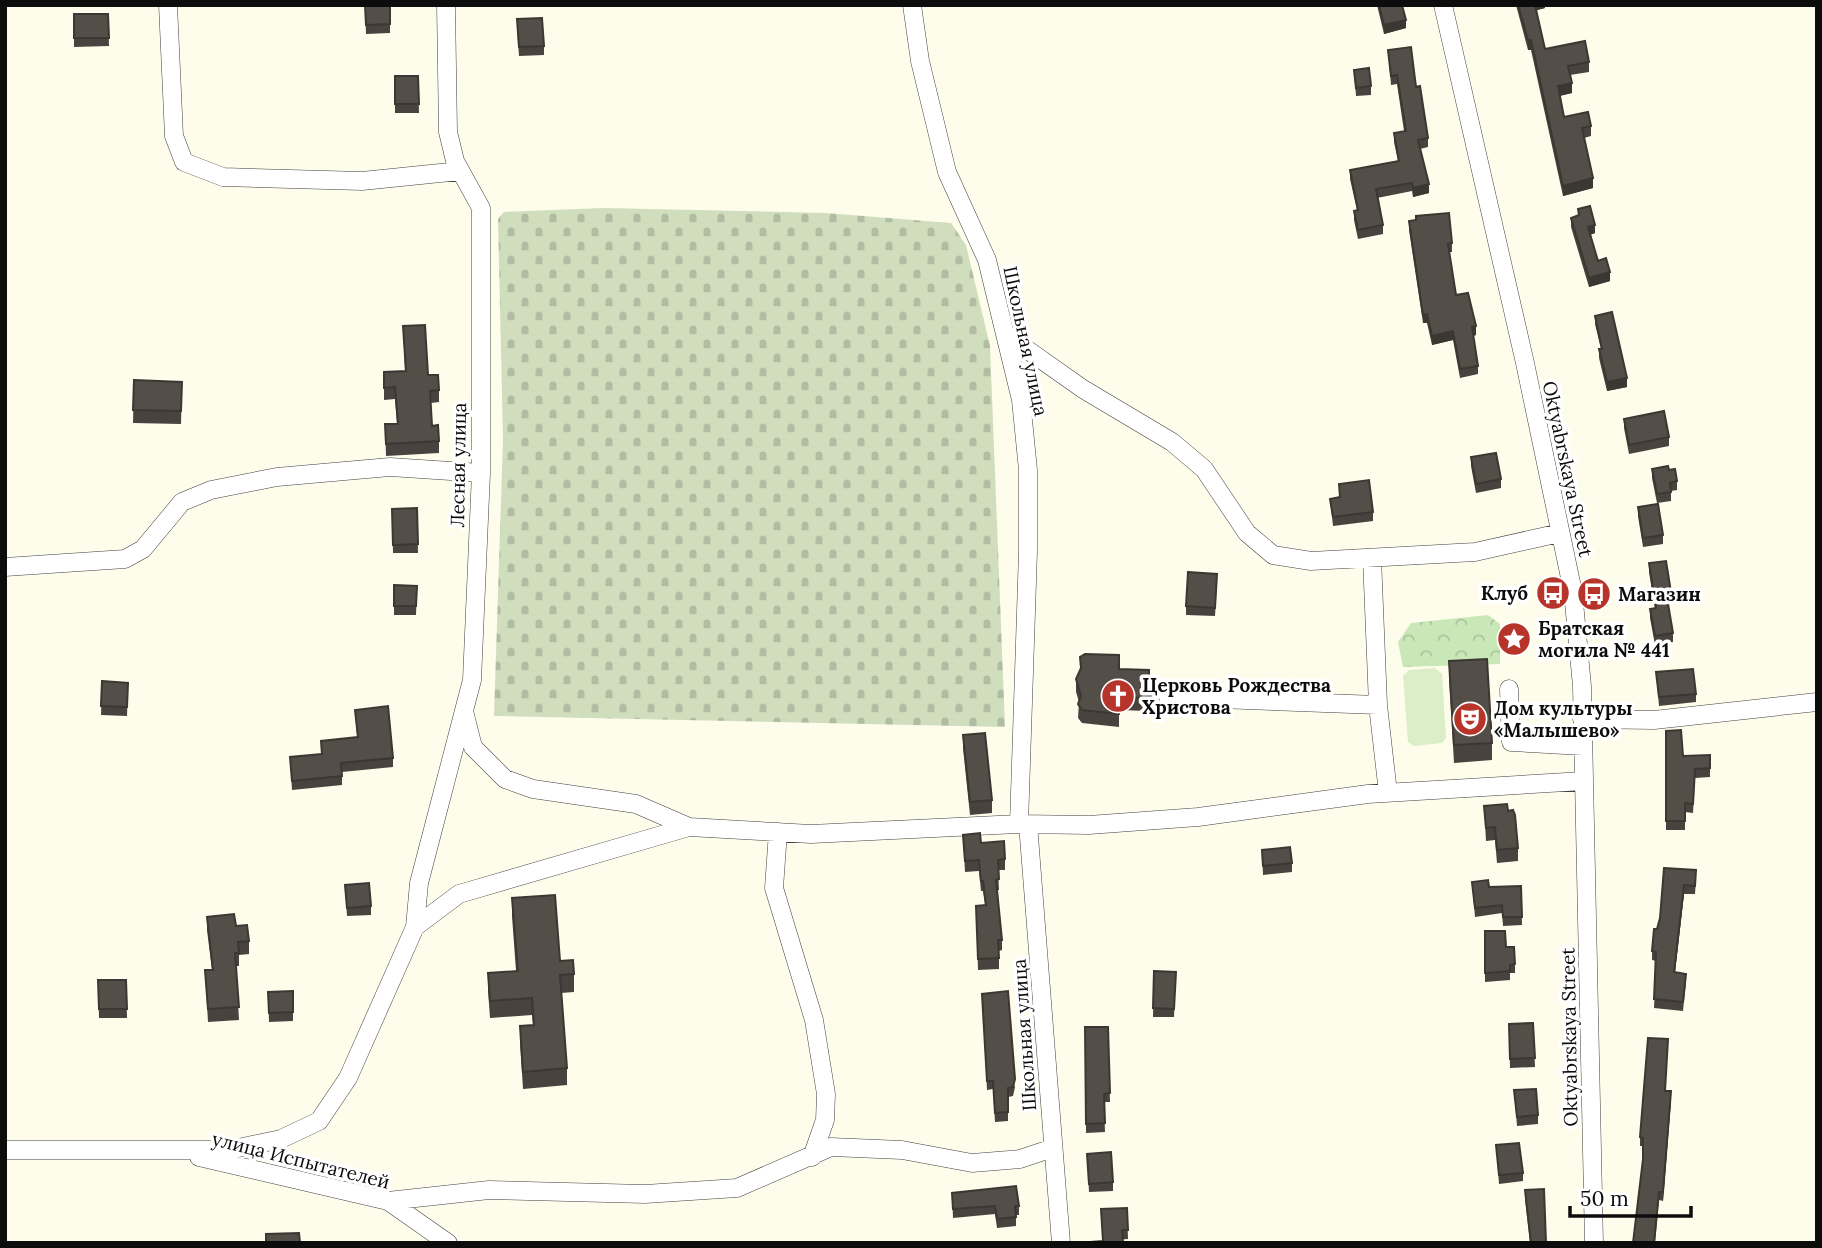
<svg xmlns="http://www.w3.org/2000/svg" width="1822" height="1248" viewBox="0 0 1822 1248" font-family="Lora,serif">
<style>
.cemetery{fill:url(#cemetery-stones)}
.park{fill:url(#park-crowns)}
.pitch{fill:#dceec8}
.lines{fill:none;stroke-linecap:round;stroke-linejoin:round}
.minor-casing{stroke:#3f3f3f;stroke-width:19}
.minor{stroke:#fff;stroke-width:18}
.wall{fill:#48433e}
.shaded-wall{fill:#3b3732}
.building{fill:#544e48;stroke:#3b3732;stroke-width:2}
.labels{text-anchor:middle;stroke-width:7;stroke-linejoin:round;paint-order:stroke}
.street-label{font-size:19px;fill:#0c0c0c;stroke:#fff}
.poi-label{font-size:19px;font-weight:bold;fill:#0c0c0c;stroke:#fff;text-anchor:start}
</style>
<defs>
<pattern id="cemetery-stones" width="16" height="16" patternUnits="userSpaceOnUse" patternTransform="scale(1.75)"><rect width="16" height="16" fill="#d0debe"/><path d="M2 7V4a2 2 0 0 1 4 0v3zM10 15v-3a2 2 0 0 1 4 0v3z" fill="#b1bda2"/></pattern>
<pattern id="park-crowns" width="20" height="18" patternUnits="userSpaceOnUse" patternTransform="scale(1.75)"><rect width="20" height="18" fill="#cae7b7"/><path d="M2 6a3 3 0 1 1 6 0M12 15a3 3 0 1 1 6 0" fill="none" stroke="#acc59c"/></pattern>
</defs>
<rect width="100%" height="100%" fill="#fefdeb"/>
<path class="cemetery" d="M604 208 826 213 951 223 966 245 990 346 1005 727 494 716 503 439 498 219 504 212Z"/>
<path class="park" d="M1488 615 1500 624V664L1403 667 1398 642 1411 623Z"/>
<path class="pitch" d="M1435 668 1442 674 1446 738 1442 743 1414 746 1408 742 1403 676 1409 670Z"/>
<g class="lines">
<g class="minor-casing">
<path id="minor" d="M168 5 174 136 184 162 223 177 362 181 460 171
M912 5 920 61 947 172 987 260 1021 400 1028 470V551L1019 824
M1443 5 1525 363 1573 592 1582 686 1594 1243
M1005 334 1083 389 1172 442 1204 469 1247 533 1273 555 1311 561 1475 552 1560 533
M1372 558 1378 705 1388 793
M5 567 125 559 143 549 182 502 211 490 277 477 390 467 481 473
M1509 689 1511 742 1583 746
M1168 697 1378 705
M465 715 473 747 505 779 533 789 636 804 689 827
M1582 719 1654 720 1817 702
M1028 824 1061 1243
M778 832 774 888 814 1020 826 1094 825 1120 812 1157
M415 927 419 883 472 680 481 473V208L455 161 448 132 446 5
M5 1150H229L281 1139 319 1121 348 1078 415 927 459 894 689 827 811 834 1019 824 1089 825 1198 817 1368 794 1583 781
M199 1157 388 1201 448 1243
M388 1201 489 1190 645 1194 737 1188 831 1147 902 1150 972 1163 1020 1159 1053 1148"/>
</g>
<use href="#minor" class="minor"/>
</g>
<path class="wall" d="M365 5H390V33L366 34Z
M1377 5H1402L1406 28 1384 34Z
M1516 5H1545V8L1536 10 1545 49 1589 62V72L1570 75 1572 93 1560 96 1564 117 1591 126V136L1584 138 1593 188 1563 196 1531 50H1528Z
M74 14H108L109 46 74 47Z
M517 28 544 46V55L519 56Z
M1388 50 1416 87 1428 138V147L1420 149 1429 193 1413 197 1412 191 1377 198 1383 225V234L1358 239 1354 220V211L1357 210 1350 179V170L1398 161 1394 142V133L1404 131 1397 84 1391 85Z
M1354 70 1371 86V95L1356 96Z
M395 76H418L419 113H395Z
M1578 209 1595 233 1590 235 1598 261 1610 281 1589 287 1571 227V218L1578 216Z
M1409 221 1452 243V252H1449L1456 295 1476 335 1473 336 1478 366V374L1460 378 1453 340 1432 345 1427 323H1423L1409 230Z
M1595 316 1627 387 1607 391 1599 358V349H1601L1595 324Z
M403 326 428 375 439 390V402L431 403 432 426 439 441V453L386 456 385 424H397L395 399 384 400V372L405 371Z
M134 380 182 382 181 424 133 423Z
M1624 419 1669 437V446L1629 454 1624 428Z
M1471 457 1501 479V488L1476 493 1471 466Z
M1652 469 1669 470 1677 481V490L1671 491V501L1657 503 1652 478Z
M1339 484 1373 512V521L1333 526 1330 499 1339 498Z
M1638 507 1663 535V544L1643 547 1638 516Z
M417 508 418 553H393L392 509Z
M1649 563 1671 592V600L1667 601 1673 633V642L1655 645 1650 618V609H1655L1649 572Z
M1217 582 1215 616 1186 615V606Z
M394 585 417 586 416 615H394Z
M1080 657 1149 678 1158 679V706L1148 705 1147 711 1119 710V727L1082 723 1078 718 1079 702 1076 692V679L1080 670Z
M1449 661 1492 743V760L1454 763 1449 679Z
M1656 672 1696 694V702L1659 706Z
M102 681 128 683 127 716 101 715Z
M355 710 393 758V767L342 772V785L292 790 290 757 321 754V741L357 737Z
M1666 731 1683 756 1710 755V777L1695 778 1693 813 1685 812V830H1666Z
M963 735 992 800V813L970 815 963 748Z
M1484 806 1508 811 1518 848V861L1497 863 1495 840 1486 841Z
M963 835 981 843 1005 859V870H998L999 890H997L1002 940V950L999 951V969L978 970 976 906 985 905 983 891H981L979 871 965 872Z
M1262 850 1292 863V872L1263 875Z
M1664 868 1696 879 1695 894H1684L1675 972 1686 982 1683 1011 1654 1008 1656 961 1652 960V951L1660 918Z
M1472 882 1489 887 1521 886 1522 925 1503 926 1502 913 1475 917Z
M345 885 371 906V915L347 916Z
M512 898 560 961 574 974V992L561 993 567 1068V1085L523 1089 520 1043V1026L533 1025 532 1015 490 1018 488 990V973L516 971 512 916Z
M207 917 236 926 249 941V954L239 955V966H236L239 1020 208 1022 205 970H212L207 930Z
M1485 931 1506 947 1515 964V973H1510V980L1485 982Z
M1154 971 1176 972 1174 1017H1153Z
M98 980H126L127 1018H99Z
M293 991V1021L269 1022 268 992Z
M982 994 1015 1087 1013 1096 1008 1097V1121L995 1122 993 1089 987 1090Z
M1533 1023 1535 1067 1510 1068 1509 1024Z
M1085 1027H1108L1110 1102H1104L1105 1132 1086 1133Z
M1514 1090 1538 1115V1124L1517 1126Z
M1666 1091 1671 1100 1663 1201 1659 1200 1655 1243H1633L1643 1159V1146H1640V1137Z
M1496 1145 1523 1173V1181L1499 1184Z
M1087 1154 1113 1182V1191L1089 1192Z
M1525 1190 1546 1243H1530L1525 1199Z
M952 1193 1019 1206V1215H1016V1226L997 1228 995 1214 953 1218Z
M1127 1208 1128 1239 1102 1241Z"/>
<path class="shaded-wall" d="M1534 5H1545V8L1534 11Z
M1406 20V28L1384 34V25Z
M1528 40H1531V50H1528Z
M1572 83V93L1558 96V86Z
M1593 178V188L1563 196V186Z
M1429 184V193L1413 197V188Z
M1595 225V233L1588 235V227Z
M1610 272V281L1589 287V278Z
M1427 314V323H1423V315Z
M1476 326V335L1472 336V327Z
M1453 331V340L1432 345V336Z
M1627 378V387L1607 391V382Z
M1684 885V894L1674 981V972Z
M1671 1091V1100L1663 1201V1192Z"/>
<path class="building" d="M365 5H390V24L366 25Z
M1379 5H1402L1406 20 1384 25Z
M1518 5H1535L1545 49 1585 41 1589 62 1568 66 1572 83 1558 86 1564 117 1588 112 1591 126 1582 128 1593 178 1563 186 1531 40H1528Z
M74 14H108L109 38H74Z
M542 18 544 46 519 47 517 19Z
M1411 47 1416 87 1420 86 1428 138 1418 140 1429 184 1413 188 1412 183 1376 189 1383 225 1358 230 1354 211 1358 210 1350 170 1399 161 1394 133 1406 131 1397 75 1391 76 1388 50Z
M1369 68 1371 86 1356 88 1354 70Z
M395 76H418L419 104H395Z
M1590 206 1595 225 1588 227 1598 261 1606 258 1610 272 1589 278 1571 218 1579 215 1578 209Z
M1449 213 1452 243 1448 244 1456 295 1468 293 1476 326 1472 327 1478 366 1460 369 1453 331 1432 336 1427 314 1423 315 1409 221 1416 220V216Z
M1612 312 1627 378 1607 382 1599 349H1602L1595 316Z
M425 325 428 375H438L439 390 430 391 432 426 438 425 439 441 386 444 385 424H398L395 387 384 388V372L406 371 403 326Z
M134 380 182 382 181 411 133 410Z
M1664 411 1669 437 1629 445 1624 419Z
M1496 453 1501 479 1476 484 1471 457Z
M1668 466 1669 470 1675 469 1677 481 1670 483 1671 492 1657 494 1652 469Z
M1369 480 1373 512 1333 517 1330 499 1340 497 1339 484Z
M1658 504 1663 535 1643 538 1638 507Z
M417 508 418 544 393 545 392 509Z
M1666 561 1671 592H1666L1673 633 1655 636 1650 609 1656 608 1649 563Z
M1188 572 1217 574 1215 608 1186 606Z
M394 585 417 586 416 606H394Z
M1085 654 1119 655V669L1149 670V678L1158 679V692H1148L1147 698 1119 697V714L1082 710 1078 704 1081 696 1076 679 1081 668 1080 657Z
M1487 659 1492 743 1454 745 1449 661Z
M1693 669 1696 694 1659 697 1656 672Z
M102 681 128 683 127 707 101 706Z
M388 706 393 758 341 763 342 776 292 781 290 757 322 754 321 741 358 737 355 710Z
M1681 730 1683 756 1710 755V768L1695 769 1693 804 1685 803V821H1666V731Z
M985 733 992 800 970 802 963 735Z
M1507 804 1508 811 1513 810 1515 815 1518 848 1497 850 1495 827 1486 828 1484 806Z
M980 833 981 843 1004 841 1005 859 998 860 999 879 996 880 1002 940H998L999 958 978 959 976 906 986 905 983 881H981L979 860 965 861 963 835Z
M1290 847 1292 863 1263 866 1262 850Z
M1664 868 1696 870 1695 886 1684 885 1674 972 1686 974 1683 1002 1654 999 1656 952 1652 951 1654 929H1657L1660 918Z
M1488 880 1489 887 1521 886 1522 917H1503L1502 905 1475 908 1472 882Z
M369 883 371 906 347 908 345 885Z
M555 895 560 961 573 960 574 974 560 975 567 1068 523 1072 520 1026 534 1025 532 998 490 1001 488 973 518 971 512 898Z
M234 914 236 926 247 925 249 941 238 942 239 953H235L239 1007 208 1009 205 970H213L207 917Z
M1485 931H1505L1506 947H1514L1515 964 1510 965V971L1485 973Z
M1154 971 1176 972 1174 1009 1153 1008Z
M98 980H126L127 1009H99Z
M293 991V1012L269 1013 268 992Z
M1008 991 1015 1079 1013 1087 1008 1088V1112L995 1113 993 1081H987L982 994Z
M1533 1023 1535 1058 1510 1059 1509 1024Z
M1085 1027H1108L1110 1093 1104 1094 1105 1123 1086 1124Z
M1648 1038 1668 1039 1665 1091H1671L1663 1192H1659L1654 1243H1633L1643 1159V1138L1640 1137Z
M1536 1089 1538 1115 1517 1117 1514 1090Z
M1519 1143 1523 1173 1499 1175 1496 1145Z
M1111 1152 1113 1182 1089 1184 1087 1154Z
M1016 1186 1019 1206H1015L1016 1217 997 1219 995 1206 953 1209 952 1193Z
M1544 1189 1546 1243H1531L1525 1190Z
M1127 1208 1128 1230H1122L1123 1243H1091V1242L1103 1241 1101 1209Z
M299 1233 300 1243H266V1234Z"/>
<defs>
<g id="bus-disc" transform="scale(1.75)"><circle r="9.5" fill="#b6342a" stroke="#fff"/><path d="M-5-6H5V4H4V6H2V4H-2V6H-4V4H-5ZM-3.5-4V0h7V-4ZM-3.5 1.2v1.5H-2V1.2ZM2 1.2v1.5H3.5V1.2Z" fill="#fff"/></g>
<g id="sight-disc" transform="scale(1.75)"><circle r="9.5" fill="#b6342a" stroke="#fff"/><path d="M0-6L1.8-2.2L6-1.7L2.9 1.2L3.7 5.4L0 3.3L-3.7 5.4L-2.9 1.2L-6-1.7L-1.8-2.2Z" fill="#fff"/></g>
<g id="church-disc" transform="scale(1.75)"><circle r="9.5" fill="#b6342a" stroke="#fff"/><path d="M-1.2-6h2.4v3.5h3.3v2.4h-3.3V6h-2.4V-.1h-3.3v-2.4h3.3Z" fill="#fff"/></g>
<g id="theatre-disc" transform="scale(1.75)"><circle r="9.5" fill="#b6342a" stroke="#fff"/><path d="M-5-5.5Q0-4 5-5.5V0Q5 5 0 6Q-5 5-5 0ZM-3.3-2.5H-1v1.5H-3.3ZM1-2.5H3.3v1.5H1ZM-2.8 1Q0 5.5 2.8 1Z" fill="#fff"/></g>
</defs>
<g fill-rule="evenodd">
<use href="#bus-disc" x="1553" y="593"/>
<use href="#bus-disc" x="1594" y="594"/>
<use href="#sight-disc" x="1514" y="639"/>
<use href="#church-disc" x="1118" y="696"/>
<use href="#theatre-disc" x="1470" y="719"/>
</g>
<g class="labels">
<g class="street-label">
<text transform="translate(1026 341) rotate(78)" y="7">Школьная улица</text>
<text transform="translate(458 465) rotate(-89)" y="7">Лесная улица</text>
<text transform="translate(1568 469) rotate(78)" y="7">Oktyabrskaya Street</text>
<text transform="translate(1024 1035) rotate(-94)" y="7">Школьная улица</text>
<text transform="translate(1569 1037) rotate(-91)" y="7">Oktyabrskaya Street</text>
<text transform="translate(301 1160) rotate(14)" y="7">улица Испытателей</text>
</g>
<g class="poi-label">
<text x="1528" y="600" text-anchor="end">Клуб</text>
<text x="1618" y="601">Магазин</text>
<text x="1538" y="635">Братская<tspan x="1538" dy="22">могила № 441</tspan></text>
<text x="1142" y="692">Церковь Рождества<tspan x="1142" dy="22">Христова</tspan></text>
<text x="1494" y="715">Дом культуры<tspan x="1494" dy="22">«Малышево»</tspan></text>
</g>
</g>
<rect width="1822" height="1248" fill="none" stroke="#0c0c0c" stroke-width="14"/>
<path d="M1570 1206v10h121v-10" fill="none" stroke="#0c0c0c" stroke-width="3.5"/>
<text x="1580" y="1206" font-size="21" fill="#0c0c0c" stroke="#ffffff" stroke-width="5" paint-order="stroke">50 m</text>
</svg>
